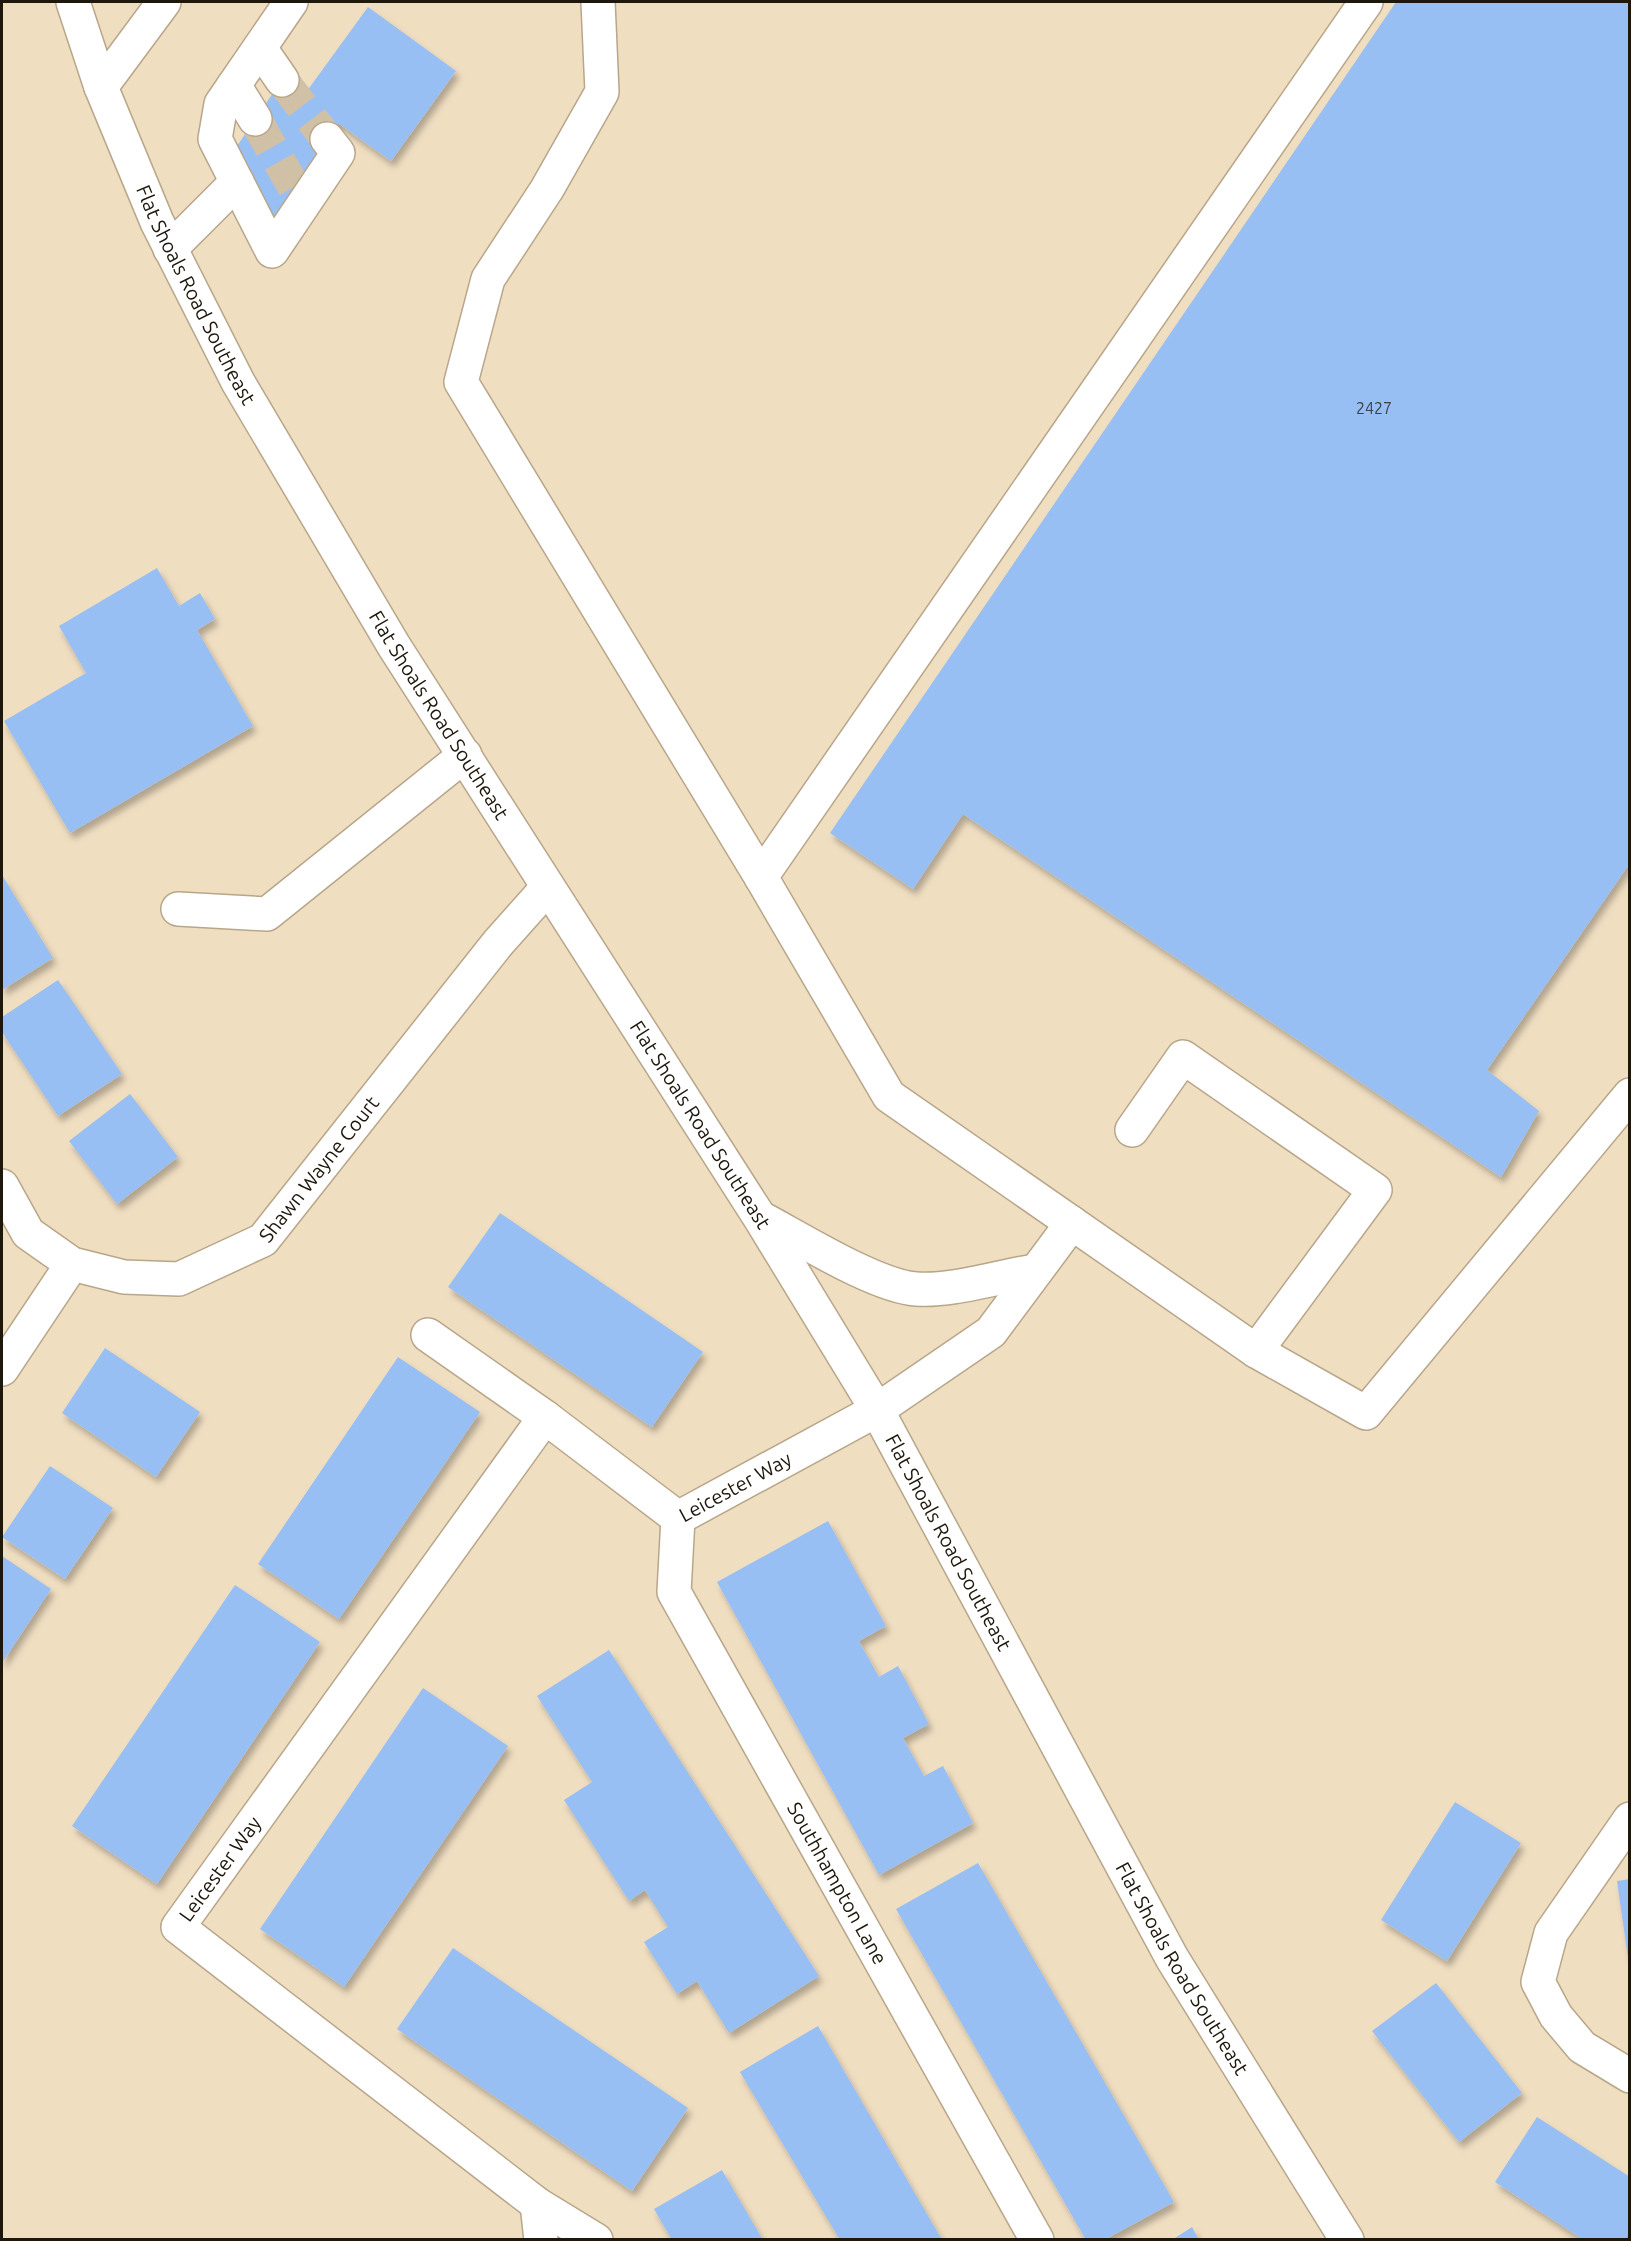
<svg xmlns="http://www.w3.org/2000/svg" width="1631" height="2241" viewBox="0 0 1631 2241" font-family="Ubuntu,sans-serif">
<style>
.building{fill:#97bff4;filter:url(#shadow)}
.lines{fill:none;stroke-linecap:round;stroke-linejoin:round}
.minor-tunnel{stroke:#d0c0a6;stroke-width:33;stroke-dasharray:33 16;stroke-linecap:butt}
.minor-casing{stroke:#b8a68a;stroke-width:36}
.minor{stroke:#fff;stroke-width:33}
.labels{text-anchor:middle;stroke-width:5;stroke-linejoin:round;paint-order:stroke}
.number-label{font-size:16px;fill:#3c4146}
.street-label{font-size:20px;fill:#1d170c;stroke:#fff}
</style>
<defs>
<filter id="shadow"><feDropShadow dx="3.5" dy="6" stdDeviation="3" flood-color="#0004"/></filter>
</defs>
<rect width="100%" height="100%" fill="#f0dec1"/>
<path class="building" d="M1396 2H1630V863L1487 1070 1539 1111 1501 1177 963 814 913 889 830 833Z
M368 7 456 71 391 161 338 123 272 219 233 152 285 75 307 91Z
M157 568 179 606 200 593 215 619 197 630 253 726 70 833 4 721 86 673 59 626Z
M2 875 53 958 2 990Z
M58 980 122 1074 58 1116 2 1032V1017Z
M130 1094 178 1157 117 1204 69 1141Z
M500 1213 703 1352 652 1427 448 1287Z
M105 1348 200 1412 156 1477 62 1413Z
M398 1357 480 1412 339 1619 258 1564Z
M50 1466 113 1508 65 1579 2 1537Z
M828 1521 886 1626 859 1641 879 1677 898 1666 929 1724 903 1738 924 1776 943 1766 973 1823 879 1875 717 1582Z
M2 1556 51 1589 2 1663Z
M235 1585 320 1642 157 1884 72 1826Z
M609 1650 819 1976 729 2033 697 1981 677 1994 644 1942 668 1927 645 1890 629 1901 564 1800 592 1782 537 1696Z
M423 1688 508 1746 344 1987 260 1929Z
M1455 1802 1521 1843 1447 1961 1381 1920Z
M978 1863 1174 2202 1104 2240H1086L896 1909Z
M1630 1879V1958H1628L1617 1881Z
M453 1948 688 2108 632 2191 397 2029Z
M1436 1983 1522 2093 1459 2142 1372 2031Z
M818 2026 942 2240H840L740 2072Z
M1537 2117 1630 2177V2232L1624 2240H1584L1495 2182Z
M722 2170 763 2240H672L654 2209Z
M1192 2227 1199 2240H1172Z"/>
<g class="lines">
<path class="minor-tunnel" d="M282 80 327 139
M255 119 294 187"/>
<g class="minor-casing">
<g id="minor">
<path id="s1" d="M73 2 101 87 157 222 238 382 394 646 760 1218 877 1410 1172 1958 1347 2240"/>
<path d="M291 2 221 104 215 139 272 251 338 153 327 139"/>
<path d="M598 2 602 92 547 189 488 279 461 382 761 877 889 1096 1256 1351 1366 1413 1630 1095"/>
<path d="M260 48 282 80"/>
<path d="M234 85 255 119"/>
<path d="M101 87 164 2"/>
<path d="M170 249 237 182"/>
<path d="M761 877 1366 2"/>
<path d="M178 909 267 914 465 755"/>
<path d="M1132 1130 1183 1057 1375 1190 1256 1351"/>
<path id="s2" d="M2 1186 28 1233 72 1264 124 1277 179 1279 263 1240 498 943 547 888"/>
<path d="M761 1218C799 1238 875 1286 916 1289 951 1292 1000 1276 1035 1271"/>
<path id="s3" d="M428 1335 545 1417 678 1518 877 1410 991 1332 1072 1223"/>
<path d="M2 1369 72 1264"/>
<path d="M545 1417 178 1927 537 2204 596 2240"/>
<path id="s4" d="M678 1518 674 1592 1037 2240"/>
<path d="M1630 1819 1551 1933 1538 1982 1556 2016 1582 2047 1630 2076"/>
<path d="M537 2204 541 2240"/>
</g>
</g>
<use href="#minor" class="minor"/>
</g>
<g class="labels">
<g class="number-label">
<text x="1374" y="414">2427</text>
</g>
<g class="street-label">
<text dy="7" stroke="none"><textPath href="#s1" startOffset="318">Flat Shoals Road Southeast</textPath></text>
<text dy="7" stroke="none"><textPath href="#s1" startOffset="804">Flat Shoals Road Southeast</textPath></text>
<text dy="7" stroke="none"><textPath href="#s1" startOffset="1290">Flat Shoals Road Southeast</textPath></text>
<text dy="7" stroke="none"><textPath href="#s2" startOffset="399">Shawn Wayne Court</textPath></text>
<text dy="7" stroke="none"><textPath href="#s3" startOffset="375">Leicester Way</textPath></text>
<text dy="7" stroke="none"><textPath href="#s1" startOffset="1776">Flat Shoals Road Southeast</textPath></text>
<text transform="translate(220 1869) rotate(-54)" y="7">Leicester Way</text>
<text dy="7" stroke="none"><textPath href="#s4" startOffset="408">Southhampton Lane</textPath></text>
<text dy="7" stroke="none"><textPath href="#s1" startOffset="2262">Flat Shoals Road Southeast</textPath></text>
</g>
</g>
<rect width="1631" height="2241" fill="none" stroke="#1d170c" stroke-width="6"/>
</svg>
